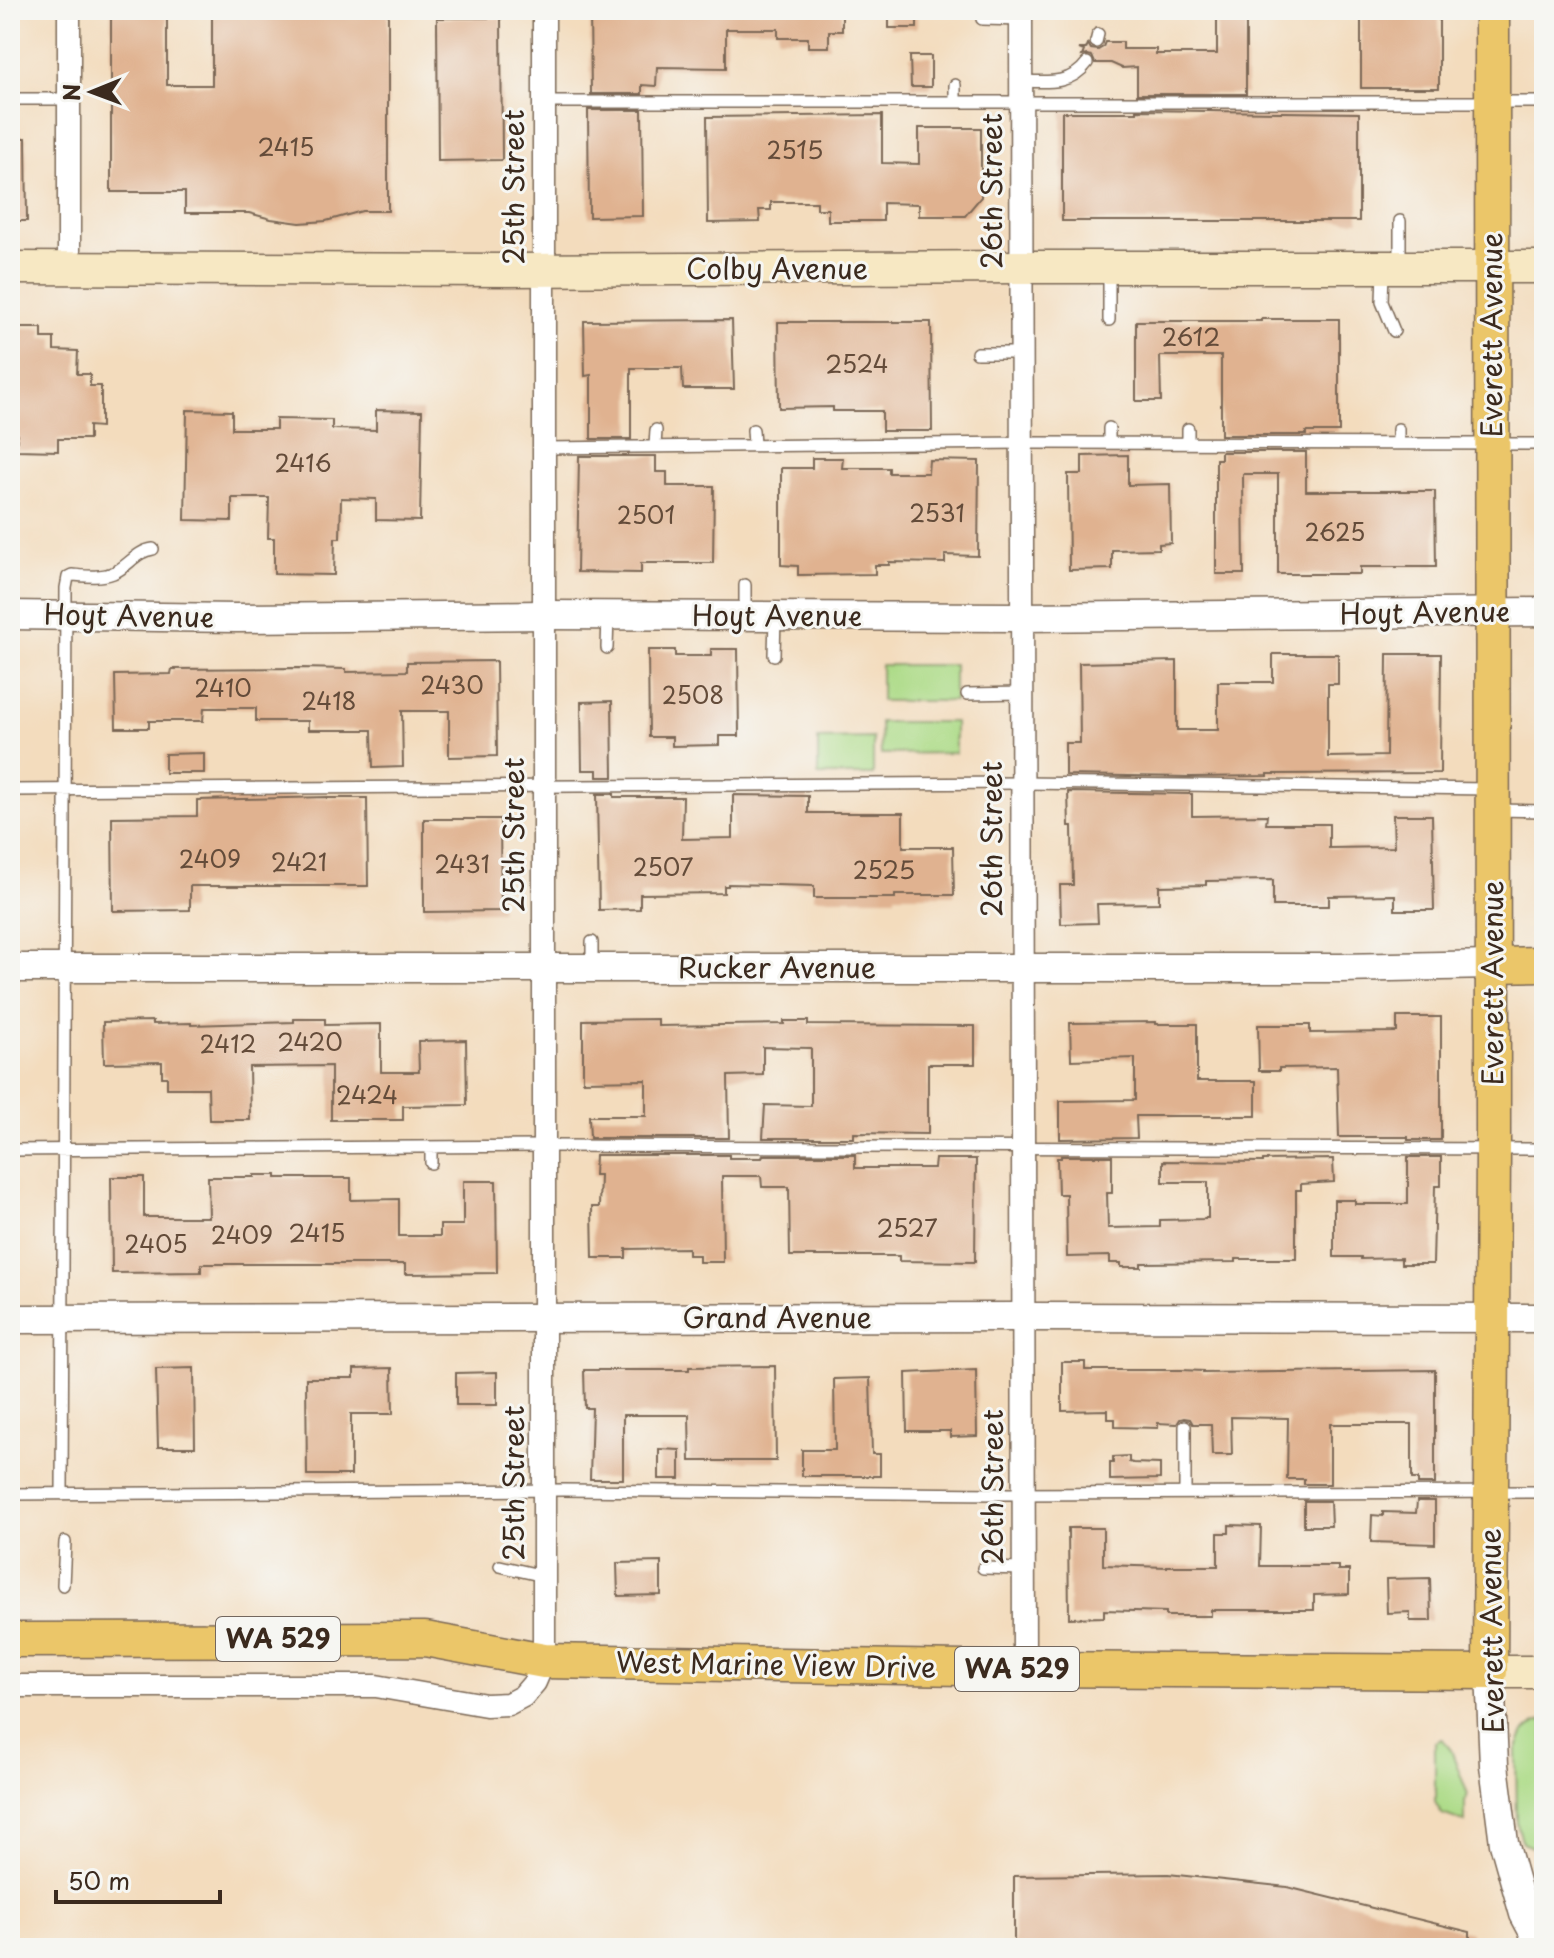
<svg xmlns="http://www.w3.org/2000/svg" width="1554" height="1958" viewBox="0 0 1554 1958" font-family="'Playpen Sans',sans-serif">
<style>
.green{fill:#addb88;stroke:#748253;stroke-width:2}
.building{fill:#e0b290}
.lines{fill:none;stroke-linecap:round;stroke-linejoin:round}
.service-casing{stroke:#7b6856;stroke-width:14}
.minor-casing{stroke:#7b6856;stroke-width:25}
.tertiary-casing{stroke:#7b6856;stroke-width:31}
.secondary-casing{stroke:#7b6856;stroke-width:35}
.primary-casing{stroke:#7b6856;stroke-width:37}
.service{stroke:#fff;stroke-width:11}
.minor{stroke:#fff;stroke-width:22}
.tertiary{stroke:#fff;stroke-width:28}
.secondary{stroke:#f7e8c3;stroke-width:32}
.primary{stroke:#ebc669;stroke-width:34}
.labels{text-anchor:middle;stroke-width:6;stroke-linejoin:round;paint-order:stroke}
.number-label{font-size:24px;fill:#644c3a}
.shield{fill:#f6f6f2;stroke:#73675e;stroke-width:2}
.shield-label{font-size:26px;font-weight:bold;fill:#3b2a1e}
.street-label{font-size:28px;fill:#3b2a1e;stroke:#f6f6f2}
</style>
<rect width="100%" height="100%" fill="#f6f6f2"/>
<filter id="ink" filterUnits="userSpaceOnUse"><feTurbulence type="fractalNoise" baseFrequency=".0125" numOctaves="2"/><feDisplacementMap in="SourceGraphic" scale="16" xChannelSelector="R" yChannelSelector="G"/><feConvolveMatrix kernelMatrix="1 2 1 2 8 2 1 2 1" color-interpolation-filters="sRGB"/></filter>
<filter id="wash" filterUnits="userSpaceOnUse"><feTurbulence type="fractalNoise" baseFrequency=".006" numOctaves="4" result="noise"/><feDisplacementMap in="SourceGraphic" scale="32" xChannelSelector="R" yChannelSelector="G"/><feGaussianBlur stdDeviation="1.8" result="paint"/><feColorMatrix in="noise" values="0 0 0 0 0 0 0 0 0 0 0 0 0 0 0 0 0 1.4 0 .05"/><feComposite in="paint" operator="in"/></filter>
<g filter="url(#wash)">
<rect width="100%" height="100%" fill="#f3dcbd"/>
<path class="green" d="M881 665H954V701H881Z
M880 722H955V753L881 754Z
M873 738V775H818V739Z
M1544 1720V1852L1523 1843 1517 1824 1516 1750 1524 1732 1535 1723Z
M1442 1739 1451 1750 1467 1792 1465 1802V1822L1442 1814 1435 1802V1742Z"/>
<g id="blocks">
<path class="building" d="M111 10H167V85H212V10H388V211H362L326 221 300 223 271 219 249 213H185V192H111Z
M590 10H842V31H829V47H808V38H778V29H726V68L657 67 656 86 642 85V94H591Z
M889 10H917V28H889Z
M1217 10H1246V94H1137V67L1122 68 1111 63H1095L1092 56 1088 55 1082 56 1084 51 1079 49H1086L1088 44 1091 49 1098 50 1103 47 1105 42H1123V49H1156V54H1217Z
M1361 10H1439V88H1361Z
M437 18H501L502 160 438 161Z
M910 56H931V87H911Z
M588 110H642L643 216 589 217Z
M1137 110 1359 113V221H1062V112H1137Z
M882 115V163L919 164V128H981V197L965 216H919V204L883 203V221H828V209H817V202H771V210H759L760 222 708 223 707 117Z
M10 138H26L27 221H10Z
M1261 319H1339V432H1306V435H1221V356H1160L1161 401H1136V321H1261Z
M732 320 734 389H683L682 368H631V439H591V375L585 376 584 321Z
M778 322H931L932 431H882V411H833V407L779 408Z
M10 328H42V338H54V350L78 351 77 374H90V386H101V427L89 426V439H58V451L17 450V415H10Z
M187 410 232 411V429H276V419L332 420V429L376 430V410L422 411 420 521 376 520V499L341 498 340 538H335L334 575 274 574V538H268L269 498H232V521L185 520Z
M1221 452H1306V491H1435L1436 567H1360V574H1278V474H1243L1244 574H1216V459H1221Z
M1128 455V485L1170 484 1171 543 1159 544V549L1112 550V569L1069 570 1068 474H1082V456Z
M579 456H656V472H667V486H714L713 563H641V573L577 572Z
M812 458H843L842 468H889V473H928L929 460 979 461 978 556 945 555V563L889 562V565H875V574L798 575V566L781 565V468H812Z
M711 649H738L739 736H719V745L672 746V737H649L648 650H675V656H711Z
M1273 654H1338V684H1328V757L1386 756 1387 654H1441L1440 773 1268 774V776L1191 777 1065 775V743H1080L1079 663 1177 661V730H1218V682H1273Z
M496 661 497 756 449 757V711H402L403 767 373 768 372 730H308V721H256V708H204L203 721H149V728H116L115 675 171 674 172 669 300 668 346 669V672L407 671V662Z
M612 701 613 777H597V770H582L581 702Z
M204 753V773H165V754Z
M1068 792 1192 794V816L1267 815 1266 824H1329V848L1394 847 1393 815H1432L1434 910H1395V895L1329 896V906H1273V880L1206 881V885L1159 886V903L1097 904 1098 923 1061 924 1060 885H1073L1072 826H1069Z
M597 794H614V797H683L682 839 733 838V795L808 796V813H903V847H953L954 895H895V898H814V886L728 884V886H724V893L640 894V909L599 910Z
M327 797V798H367L368 886H190V910L113 911 112 817 197 816V800Z
M424 819H500L501 911 424 912Z
M1397 1017H1441V1140H1408V1137H1339L1337 1067 1279 1068V1071H1259L1258 1025H1310V1033L1397 1032Z
M294 1019H325V1025L381 1024V1072H419L418 1041 466 1040 467 1105 403 1106V1120H331V1066L249 1067 250 1120H209L208 1088H167V1077H162V1062L104 1063 103 1022 153 1021V1024L191 1023V1025L294 1022Z
M658 1019V1026L784 1024V1021H808V1025L975 1026V1064H928V1134L854 1133V1138H763L765 1105 811 1106V1048L763 1047V1075L728 1076 729 1138H590L589 1116H646V1080L583 1081V1020Z
M1156 1022V1024H1197V1081H1256V1116H1136L1137 1138 1060 1139V1101L1135 1100V1058L1071 1060 1070 1023Z
M595 1155H729V1158H762L763 1155H855V1168H934L935 1159H976L975 1262 899 1261V1256H790L789 1187H762L761 1176H722L723 1262H699V1255H688V1248L626 1249V1258H593L592 1207H599L600 1175H594Z
M1061 1156H1112V1193H1107L1108 1228 1160 1227V1220L1205 1219V1218H1208V1182H1163V1161L1263 1162V1160L1333 1159 1334 1182 1301 1184V1190H1296V1259H1236V1262L1141 1263V1267H1121V1263H1110V1256L1067 1257 1066 1194H1058L1057 1158H1061Z
M1408 1157H1441V1186H1435L1433 1264H1401V1258L1361 1259V1257H1334V1200H1355V1204H1408Z
M254 1175H276V1178H351V1200L399 1199V1236H440V1225H463V1181H496L497 1273 405 1274V1264H201V1272L112 1273 111 1177H144V1217H209L208 1177H254Z
M1062 1362H1085V1370H1181L1203 1371V1373L1435 1370V1484H1418V1479H1412V1424H1330V1484H1304V1479H1287L1288 1418 1231 1417 1232 1455H1212L1211 1424H1193L1190 1419 1184 1418 1180 1419 1177 1424 1158 1423V1428L1115 1427V1419H1108V1410L1062 1411Z
M775 1366 776 1461H690L689 1415H623V1479H590L592 1408H585L584 1370H689V1367Z
M194 1368 195 1447H158L156 1369Z
M392 1368 393 1414H351V1475H307L306 1378H354V1369Z
M976 1370 977 1436 950 1437V1431H907L906 1373Z
M497 1372V1405H456V1373Z
M870 1378 872 1454H880V1476H802V1450H835L834 1379Z
M659 1449 680 1450V1479H659Z
M1129 1456V1462L1133 1463 1160 1464V1479L1110 1480V1463H1113V1457Z
M1304 1501H1330L1331 1526H1304Z
M1417 1501H1435V1544L1371 1542 1372 1515 1383 1516V1512L1416 1513Z
M1229 1525 1261 1526 1260 1566H1338V1570H1349V1594L1314 1595V1610H1211V1616H1166V1612L1104 1610V1617L1069 1618 1068 1528H1103V1565L1167 1567V1566H1218V1533H1229Z
M661 1562V1595L618 1596 617 1563Z
M1430 1578 1431 1621H1410V1612L1387 1613 1386 1579Z
M1168 1874 1287 1887 1470 1932V1948H1042V1947L1014 1946V1876Z"/>
</g>
</g>
<g filter="url(#ink)">
<use href="#blocks" fill-opacity="0" stroke="#7b6856" stroke-width="2"/>
<g class="lines">
<g class="service-casing">
<path id="service" d="M982 19 1022 20
M1096 42 1098 34
M1022 81C1047 82 1071 85 1087 63
M955 85V101
M10 99H69
M544 102H1544
M1400 221V266
M1109 269V320
M1383 270 1382 302 1394 331
M977 353H1022
M1109 428V443
M1398 429V443
M753 430 754 445
M1188 443V429
M655 446 656 430
M544 448 1022 443 1544 444
M745 585V615
M607 648 608 616
M774 655 775 617
M967 694 1022 693
M10 790 1022 783 1489 789
M1497 810 1544 811
M592 942V966
M10 1150 544 1146 1544 1149
M431 1163V1147
M1185 1426V1493
M10 1494 563 1490 997 1494 1544 1492
M62 1494 66 588 68 577 72 575C85 576 100 578 113 573 128 567 136 551 153 549
M500 1566 544 1576
M983 1568 1023 1569
M63 1585 65 1542"/>
</g>
<g class="minor-casing">
<path id="minor" d="M69 10V268
M1021 10 1024 1669
M16 1686H376L486 1705 508 1704 523 1696 535 1682 544 1661V10"/>
</g>
<g class="tertiary-casing">
<path id="tertiary" d="M10 615 236 618 544 615 1021 617 1544 612
M10 968H1340L1493 965
M10 1319 1023 1317 1544 1318
M1490 1672 1494 1765 1504 1843 1524 1914 1542 1948"/>
</g>
<g class="secondary-casing">
<path id="secondary" d="M10 268 509 270 1022 267H1544
M1490 1672H1544"/>
</g>
<g class="primary-casing">
<path id="primary" d="M1493 965 1544 964
M10 1640 425 1639 544 1661 1024 1669 1490 1672 1493 1149 1492 10"/>
</g>
<use href="#service" class="service"/>
<use href="#minor" class="minor"/>
<use href="#tertiary" class="tertiary"/>
<use href="#secondary" class="secondary"/>
<use href="#primary" class="primary"/>
</g>
</g>
<g class="labels">
<g class="number-label">
<text x="286" y="156">2415</text>
<text x="795" y="159">2515</text>
<text x="1191" y="346">2612</text>
<text x="857" y="373">2524</text>
<text x="303" y="472">2416</text>
<text x="937" y="522">2531</text>
<text x="646" y="524">2501</text>
<text x="1335" y="541">2625</text>
<text x="452" y="694">2430</text>
<text x="223" y="697">2410</text>
<text x="693" y="704">2508</text>
<text x="329" y="710">2418</text>
<text x="210" y="868">2409</text>
<text x="299" y="871">2421</text>
<text x="462" y="873">2431</text>
<text x="663" y="876">2507</text>
<text x="884" y="879">2525</text>
<text x="310" y="1051">2420</text>
<text x="228" y="1053">2412</text>
<text x="367" y="1104">2424</text>
<text x="907" y="1237">2527</text>
<text x="317" y="1242">2415</text>
<text x="242" y="1244">2409</text>
<text x="156" y="1253">2405</text>
</g>
<g class="shield">
<rect x="216" y="1617" width="124" height="44" rx="6"/>
<rect x="955" y="1647" width="124" height="44" rx="6"/>
</g>
<g class="shield-label">
<text x="278" y="1648">WA 529</text>
<text x="1017" y="1678">WA 529</text>
</g>
<g class="street-label">
<text transform="translate(514 187) rotate(-90)" y="10">25th Street</text>
<text transform="translate(992 191) rotate(-90)" y="10">26th Street</text>
<text x="777" y="279">Colby Avenue</text>
<text transform="translate(1492 335) rotate(-90)" y="10">Everett Avenue</text>
<text transform="translate(1425 613) rotate(-1)" y="10">Hoyt Avenue</text>
<text transform="translate(129 616) rotate(1)" y="10">Hoyt Avenue</text>
<text x="777" y="626">Hoyt Avenue</text>
<text transform="translate(514 835) rotate(-90)" y="10">25th Street</text>
<text transform="translate(992 839) rotate(-90)" y="10">26th Street</text>
<text x="777" y="978">Rucker Avenue</text>
<text transform="translate(1493 983) rotate(-90)" y="10">Everett Avenue</text>
<text x="777" y="1328">Grand Avenue</text>
<text transform="translate(514 1483) rotate(-90)" y="10">25th Street</text>
<text transform="translate(993 1487) rotate(-90)" y="10">26th Street</text>
<text transform="translate(1492 1631) rotate(-91)" y="10">Everett Avenue</text>
<text transform="translate(776 1665) rotate(1)" y="10">West Marine View Drive</text>
</g>
</g>
<rect width="1554" height="1958" fill="none" stroke="#f6f6f2" stroke-width="40"/>
<g transform="translate(92 92) rotate(269)" stroke="#f6f6f2" stroke-width="6" paint-order="stroke">
<path d="M0-6L14 30L0 20L-14 30Z" fill="#3b2a1e"/>
<text y="-12" font-size="22" font-weight="bold" text-anchor="middle" fill="#3b2a1e">N</text>
</g>
<path d="M56 1890v12h164v-12" fill="none" stroke="#3b2a1e" stroke-width="4"/>
<text x="68" y="1890" font-size="24" fill="#3b2a1e" stroke="#f6f6f2" stroke-width="6" paint-order="stroke">50 m</text>
</svg>
